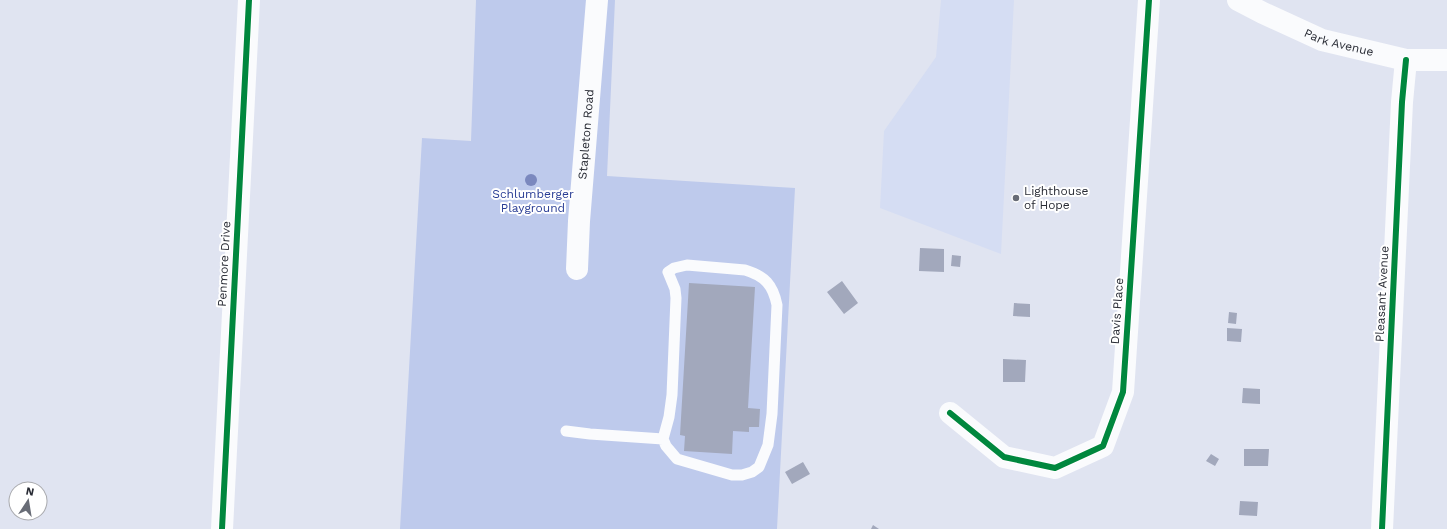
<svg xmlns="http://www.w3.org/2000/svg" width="1447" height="529" viewBox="0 0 1447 529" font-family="'Work Sans',sans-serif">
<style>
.built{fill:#d5ddf3}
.green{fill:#becaec}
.building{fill:#a2a8bc}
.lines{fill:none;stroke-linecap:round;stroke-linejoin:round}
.lane{stroke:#fafbfd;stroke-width:11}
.street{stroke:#fafbfd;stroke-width:22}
.secondary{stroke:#fafbfd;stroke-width:22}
.cycleway-casing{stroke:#fff;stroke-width:8}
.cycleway{stroke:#00873e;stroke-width:6}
.tree{fill:#7b88be}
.poi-dot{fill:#686c76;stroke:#fff;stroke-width:1.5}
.labels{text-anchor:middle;stroke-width:4;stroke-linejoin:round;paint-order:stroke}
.street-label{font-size:12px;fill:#282b34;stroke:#fff}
.poi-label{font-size:12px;fill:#282b34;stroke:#fff;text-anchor:start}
.park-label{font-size:12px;fill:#283c94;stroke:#fff}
</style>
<rect width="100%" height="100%" fill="#e0e4f1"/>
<path class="built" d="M941 0H1014L1001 254 880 208 884 131 936 57Z"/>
<path class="green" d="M476 0H615L607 176 795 188 777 529H400L422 138 471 141Z"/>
<path class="building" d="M920 248 944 249V272L919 271Z
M952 255 961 256 960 267 951 266Z
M842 281 858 303 844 314 827 292Z
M689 283 755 287 748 408 760 409 759 427H749V432L733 431 732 454 684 451 685 436 680 435Z
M1014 303 1030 304V317L1013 316Z
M1229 312 1237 313 1236 324 1228 323Z
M1227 328 1242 329 1241 342 1227 341Z
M1003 359 1026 360 1025 382H1003Z
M1243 388 1260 389V404L1242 403Z
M1244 449H1269L1268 466H1244Z
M1211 454 1219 459 1215 466 1206 461Z
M803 462 810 474 792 484 785 472Z
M1240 501 1258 502 1257 516 1239 515Z
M873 525 879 529H871Z"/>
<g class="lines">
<path class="lane" d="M687 265 745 270C765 276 773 285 777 305L772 414 768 445 759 467 752 472 742 475H732L677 459 666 446 663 439 669 417 672 395 676 298 675 289 668 272 674 268Z
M566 431 590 434 663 439"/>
<g class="street">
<path id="s1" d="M577 269 579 221 597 0"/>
<path d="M950 413 1004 457 1055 468 1103 446 1123 392 1149 0"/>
<path d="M222 529 249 0"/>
<path d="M1382 529 1402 102 1406 60"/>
</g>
<path class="secondary" id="s2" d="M1238 0 1263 13 1322 40 1406 60H1447"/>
<g class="cycleway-casing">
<path id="cycleway" d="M950 413 1004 457 1055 468 1103 446 1123 392 1149 0
M222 529 249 0
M1382 529 1402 102 1406 60"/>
</g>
<use href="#cycleway" class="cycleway"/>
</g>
<circle class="tree" cx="531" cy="180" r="6"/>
<circle class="poi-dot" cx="1016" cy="198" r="4"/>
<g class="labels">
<g class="street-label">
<text dy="4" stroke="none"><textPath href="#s2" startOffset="110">Park Avenue</textPath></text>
<text dy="4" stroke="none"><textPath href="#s1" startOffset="135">Stapleton Road</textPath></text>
<text transform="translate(224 264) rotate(-87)" y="4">Penmore Drive</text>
<text transform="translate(1382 294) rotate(-87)" y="4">Pleasant Avenue</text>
<text transform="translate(1117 311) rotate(-86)" y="4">Davis Place</text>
</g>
<g class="poi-label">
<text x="1024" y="195">Lighthouse<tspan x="1024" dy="14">of Hope</tspan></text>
</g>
<g class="park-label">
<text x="533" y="198">Schlumberger<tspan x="533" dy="14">Playground</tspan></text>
</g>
</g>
<g transform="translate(28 501) rotate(12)"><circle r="19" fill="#ffffff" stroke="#a9aaae"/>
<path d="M0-3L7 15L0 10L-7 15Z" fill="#686c76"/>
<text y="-6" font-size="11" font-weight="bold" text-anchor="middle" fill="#282b34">N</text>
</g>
</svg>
